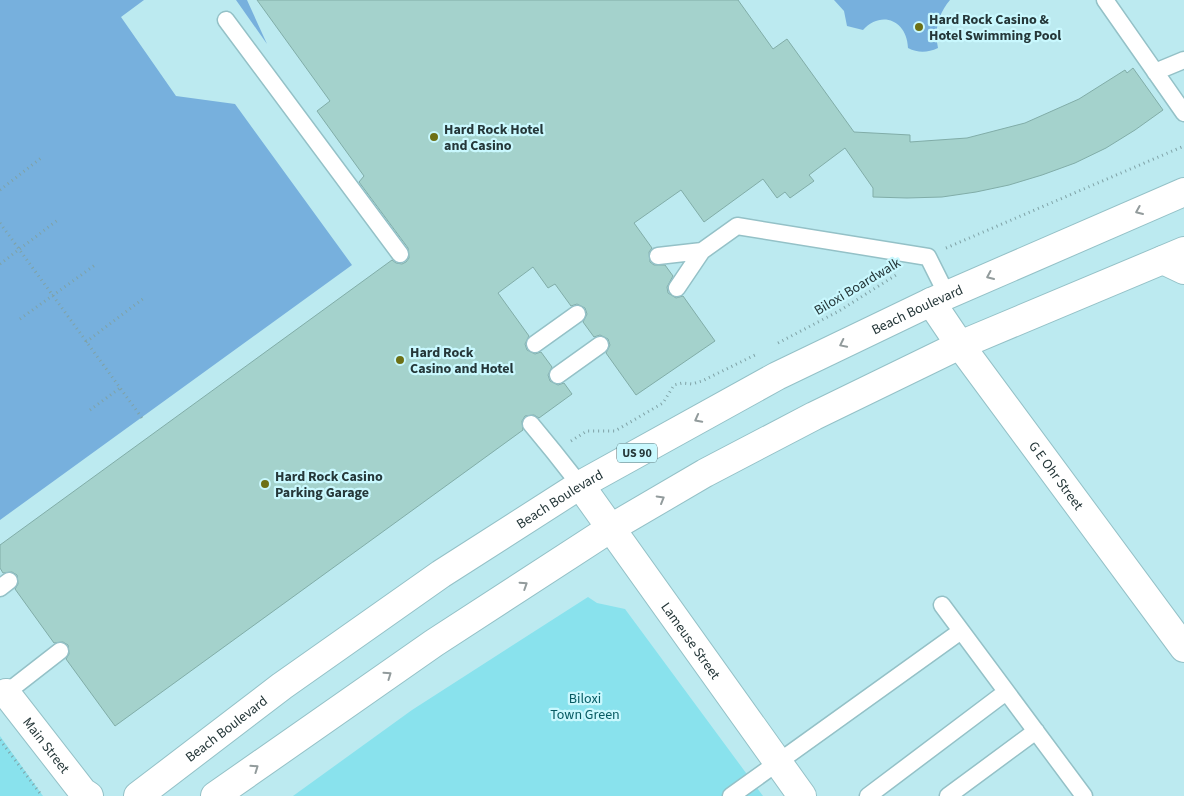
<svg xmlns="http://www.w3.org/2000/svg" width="1184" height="796" viewBox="0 0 1184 796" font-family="'Source Sans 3',sans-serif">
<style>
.green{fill:#89e2ed}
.water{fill:#77b0dd}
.building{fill:#a4d2cc;stroke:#81ada8}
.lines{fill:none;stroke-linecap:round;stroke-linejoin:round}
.lane-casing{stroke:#94c1c7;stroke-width:19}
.street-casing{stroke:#94c1c7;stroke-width:30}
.secondary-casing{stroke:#94c1c7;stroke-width:30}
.primary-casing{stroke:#94c1c7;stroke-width:30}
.path{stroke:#7fa2a6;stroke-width:3;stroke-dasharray:1 4;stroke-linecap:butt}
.lane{stroke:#fff;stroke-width:16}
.street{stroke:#fff;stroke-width:28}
.secondary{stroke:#fff;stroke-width:28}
.primary{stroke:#fff;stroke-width:28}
.oneway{stroke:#929b9c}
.poi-dot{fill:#6d7015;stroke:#c9f8fe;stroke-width:2}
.labels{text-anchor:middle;stroke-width:4.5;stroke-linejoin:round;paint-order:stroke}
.shield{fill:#c9f8fe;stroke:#567174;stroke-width:1}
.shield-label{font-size:12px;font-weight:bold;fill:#253739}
.poi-label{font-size:14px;font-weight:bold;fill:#253739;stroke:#c9f8fe;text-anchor:start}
.street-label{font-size:14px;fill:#253739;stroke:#c9f8fe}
.park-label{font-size:14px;fill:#065a62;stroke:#c9f8fe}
</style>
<rect width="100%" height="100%" fill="#bceaf0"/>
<path class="green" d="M588 597 597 603 625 609 763 796H293L412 710Z
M0 736 43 796H0Z"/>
<path class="water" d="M0 0H144L121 17 176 96 235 104 352 265 0 520Z
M236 0H247L267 44Z
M834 0H950C938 14 934 31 938 48 927 53 918 53 908 48 907 20 881 10 863 30L847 26 844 11Z"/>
<path class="building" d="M257 0H738L773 49 787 39 854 132 910 135V142L967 138 1025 123 1079 99 1125 70 1127 73 1133 68 1163 110 1135 130 1106 148 1075 163 1042 175 1009 185 976 192 942 197 907 198 873 197V188L845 148 809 175 814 181 790 198 785 192 777 198 763 179 704 222 681 190 634 223 652 248 649 252 650 262 654 265H665L673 276 667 287 668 293 676 298 683 296 715 341 636 395 606 353 610 345 608 339 600 335 594 337 583 322 587 314 585 308 577 304 571 306 555 284 548 288 533 267 498 293 529 336 525 344 527 350 535 354 541 352 552 367 548 375 550 381 558 385 564 383 572 394 539 418 534 415 525 416 522 421 523 430 115 726 66 659 69 654 68 645 63 642 54 643 15 589 18 584 17 575 12 572 3 573 0 568V545L392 260 396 263 402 264 406 262 409 258 408 248 359 182 364 176 317 111 330 101Z"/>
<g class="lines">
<g class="lane-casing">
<path id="lane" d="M1105 0 1184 113
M226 20 400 254
M1155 72 1184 60
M702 251 737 226 928 257 947 295
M658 256 702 251 677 288
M535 344 577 314
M558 375 600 345
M531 424 554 452 580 485
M0 588 9 581
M942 605 1084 796
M6 693 60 651
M731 796 961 631
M868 796 1006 692
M948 796 1036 731"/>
</g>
<g class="street-casing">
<g id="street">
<path d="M1163 260 1184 270"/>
<path id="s1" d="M931 302 960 345 1184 648"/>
<path id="s2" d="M6 693 83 792 89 796"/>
</g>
</g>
<g class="secondary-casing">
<g id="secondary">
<path id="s3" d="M580 485 802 796"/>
</g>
</g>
<g class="primary-casing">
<g id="primary">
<path id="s4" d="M138 796 282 686 441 574 580 485 777 376 931 302 1184 192"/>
<path d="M215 796 434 643 611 528 705 473 814 416 960 345 1184 251"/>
</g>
</g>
<path class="path" d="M0 190 41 158
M0 223 142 418
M946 248 1184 146
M0 264 59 219
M20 319 95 265
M86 342 144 298
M778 343 839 311 896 275
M90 410 120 388
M571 441 587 431H615L663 403 674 385 682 383 692 384 702 381 755 355
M0 740 42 796"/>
<use href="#lane" class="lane"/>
<use href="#street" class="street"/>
<use href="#secondary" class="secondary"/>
<use href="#primary" class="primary"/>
</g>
<defs><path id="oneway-chevron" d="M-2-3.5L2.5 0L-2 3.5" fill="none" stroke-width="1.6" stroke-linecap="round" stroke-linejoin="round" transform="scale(1.25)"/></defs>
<g class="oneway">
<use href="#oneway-chevron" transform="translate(1139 211) rotate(157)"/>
<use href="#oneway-chevron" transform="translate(990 276) rotate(156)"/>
<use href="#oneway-chevron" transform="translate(843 344) rotate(154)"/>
<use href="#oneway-chevron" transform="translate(698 419) rotate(152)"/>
<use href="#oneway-chevron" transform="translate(661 499) rotate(-30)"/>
<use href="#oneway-chevron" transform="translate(524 585) rotate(-33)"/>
<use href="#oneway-chevron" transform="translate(388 675) rotate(-35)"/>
<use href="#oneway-chevron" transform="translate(255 768) rotate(-35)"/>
</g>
<g class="poi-dot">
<circle cx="919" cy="27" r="5"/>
<circle cx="434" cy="137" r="5"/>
<circle cx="400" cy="360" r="5"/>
<circle cx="265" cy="484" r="5"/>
</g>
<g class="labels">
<rect class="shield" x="617" y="443.5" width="40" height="19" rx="4"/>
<g class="shield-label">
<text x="637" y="457">US 90</text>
</g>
<g class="poi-label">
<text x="929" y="24">Hard Rock Casino &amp;<tspan x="929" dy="16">Hotel Swimming Pool</tspan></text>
<text x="444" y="134">Hard Rock Hotel<tspan x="444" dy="16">and Casino</tspan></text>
<text x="410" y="357">Hard Rock<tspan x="410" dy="16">Casino and Hotel</tspan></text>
<text x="275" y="481">Hard Rock Casino<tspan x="275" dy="16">Parking Garage</tspan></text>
</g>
<g class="street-label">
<text transform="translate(857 286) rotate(-31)" y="5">Biloxi Boardwalk</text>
<text dy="5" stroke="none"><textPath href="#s4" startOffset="921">Beach Boulevard</textPath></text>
<text dy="5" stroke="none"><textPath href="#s1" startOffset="214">G E Ohr Street</textPath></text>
<text dy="5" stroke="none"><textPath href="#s4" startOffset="516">Beach Boulevard</textPath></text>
<text dy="5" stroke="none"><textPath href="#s3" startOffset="191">Lameuse Street</textPath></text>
<text dy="5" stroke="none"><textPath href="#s4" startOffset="111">Beach Boulevard</textPath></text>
<text dy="5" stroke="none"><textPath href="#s2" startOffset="66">Main Street</textPath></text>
</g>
<g class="park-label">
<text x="585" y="703">Biloxi<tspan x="585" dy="16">Town Green</tspan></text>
</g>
</g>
</svg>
